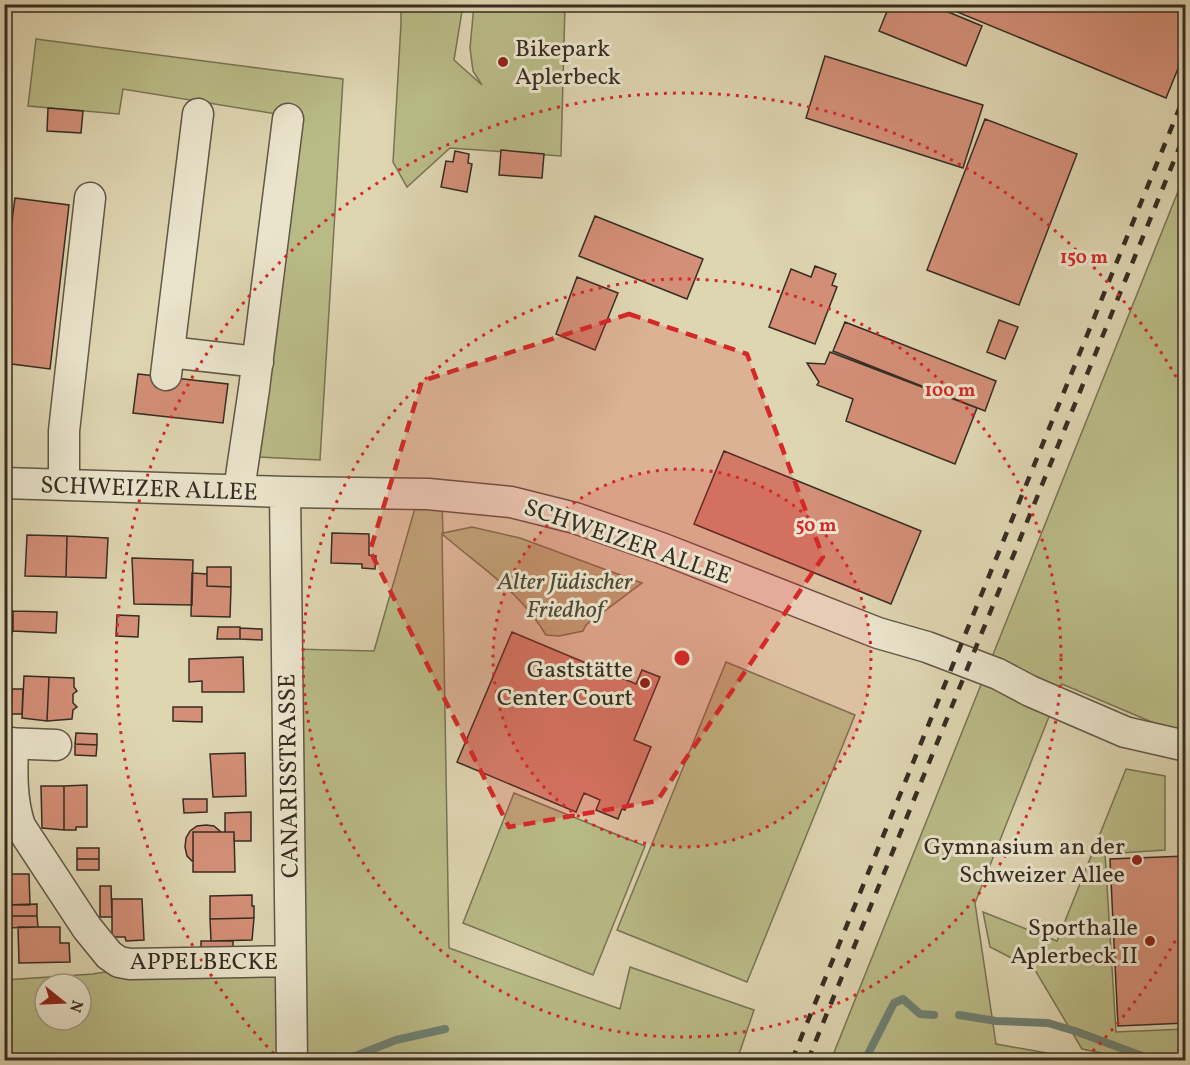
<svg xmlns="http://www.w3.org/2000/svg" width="1190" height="1065" viewBox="0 0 1190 1065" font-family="Vollkorn,serif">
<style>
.green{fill:#b9bb87;stroke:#787455;stroke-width:1.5;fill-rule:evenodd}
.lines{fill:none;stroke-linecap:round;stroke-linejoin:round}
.stream{stroke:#6e8173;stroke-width:8}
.building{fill:#d38f77;stroke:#362d23;stroke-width:1.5}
.minor-casing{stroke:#605746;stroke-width:33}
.minor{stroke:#eae4cc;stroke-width:30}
.rail{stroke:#362d23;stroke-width:4.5;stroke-dasharray:10 10;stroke-linecap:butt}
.marked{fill:#d62828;fill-opacity:0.2;stroke:#d62828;stroke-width:4.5;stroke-dasharray:12 8;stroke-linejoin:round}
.ring{fill:none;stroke:#d62828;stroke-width:3;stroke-dasharray:3 6}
.poi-dot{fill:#8f2418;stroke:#eae4cc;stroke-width:2}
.labels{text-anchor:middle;stroke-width:6;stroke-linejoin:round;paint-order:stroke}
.poi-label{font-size:24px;fill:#362d23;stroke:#eae4cc;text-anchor:end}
.street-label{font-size:24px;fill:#362d23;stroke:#eae4cc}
.park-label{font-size:24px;font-style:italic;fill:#504937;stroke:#eae4cc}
.centre{fill:#d62828;stroke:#eae4cc;stroke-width:3}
.ring-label{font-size:18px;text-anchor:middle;font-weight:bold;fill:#d62828;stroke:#eae4cc;stroke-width:6;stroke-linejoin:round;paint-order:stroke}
</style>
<rect width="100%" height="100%" fill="#ded5b1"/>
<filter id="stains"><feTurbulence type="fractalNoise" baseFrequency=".00333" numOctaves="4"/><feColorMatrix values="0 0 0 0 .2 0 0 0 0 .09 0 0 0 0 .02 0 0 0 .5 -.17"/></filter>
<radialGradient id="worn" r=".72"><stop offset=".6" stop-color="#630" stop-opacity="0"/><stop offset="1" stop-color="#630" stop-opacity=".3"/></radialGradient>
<path class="green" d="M401 5H463L454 60 482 85 473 71 470 48 474 5H565L561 156 450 148 407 187 393 162 401 24Z
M36 39 343 79 320 460 258 457 301 118 123 89 119 114 28 106Z
M1185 174V736L1062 684 975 903 996 1044 1086 1060H831Z
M417 501 442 502 443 533 472 527 520 538 642 583 586 625 583 631 559 636 546 635C519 590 480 567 442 534L449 948 620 1009 630 967 754 1010 737 1060H301L291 649 374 651Z
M726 662 855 715 747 982 617 930Z
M1126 769 1165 776V850L1105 854 1116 1032 1185 1029V1060H1136L1082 1049 1035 970 990 947 983 912 1057 941Z
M514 793 645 846 593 975 463 923Z
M282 963 279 1060H5V980L93 974 129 968ZM45 984H81V1020H45Z"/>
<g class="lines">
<path class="stream" d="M959 1015 996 1021 1048 1023 1075 1031 1153 1060
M345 1060 396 1040 445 1029
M865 1060 894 1003 903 999 920 1014 934 1015"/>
</g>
<path class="building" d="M890 4H929L982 26 966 66 879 31Z
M938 4H1186V49L1166 98Z
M825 56 983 105 963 168 806 118Z
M48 108 83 111 81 133 47 131Z
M985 119 1077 154 1019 305 927 270Z
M501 150 544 154 542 178 499 175Z
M455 151 469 154 468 163 472 164 467 192 441 187 446 161 453 162Z
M15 198 69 205 50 369 4 363V279Z
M595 216 703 259 687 299 579 256Z
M815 266 836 274 832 285 837 287 815 344 769 327 791 269 811 277Z
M577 277 618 293 595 350 556 334Z
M999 320 1018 327 1005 359 987 352Z
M845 322 996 381 985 411 833 351Z
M830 352 977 408 955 464 846 421 853 399 817 385 819 382 807 363 825 364Z
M138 374 228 384 223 423 133 413Z
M724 451 921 531 891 604 694 524Z
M332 533 369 534V555L376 556 375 569 362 568V564L331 563Z
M27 535 67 536 66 577 25 576Z
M67 536 108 538 106 578 66 577Z
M132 558 193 560 192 605 134 604Z
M207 567H231V587L207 586Z
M192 573 207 574V586L231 587 230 617 191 616Z
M4 610 13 611 12 634 4 633Z
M13 611 57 612 56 633 13 631Z
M117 615 139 616 138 637 116 636Z
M218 627H240V639H217Z
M240 628 262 629V640L240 639Z
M512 632 636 684 642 670 660 677 634 740 651 747 625 810 622 809 618 819 596 810 600 800 584 793 576 812 457 762Z
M243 657 244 692H202V681L189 682V659Z
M24 676 49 677 47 721 22 718Z
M49 677 74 678V687L77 691 73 694V703L77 707 73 710 72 719 47 721Z
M12 689H23L22 714H11Z
M4 691 12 692 11 714H4Z
M173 707H202V722L173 721Z
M76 733 97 734V745L75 744Z
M75 744 97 745 96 756 75 755Z
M245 753 246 796 213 797 210 754Z
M87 785V827H76V830H64V786Z
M41 786H64V830L42 828Z
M183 799H207V812L184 813Z
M251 812V841H234V832H225V813Z
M206 825 214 826 221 832H193V862L187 856 185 847 186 838 190 831 197 826Z
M193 832H234L235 872H193Z
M77 848H99V859H77Z
M1186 856V1023L1118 1026 1110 859Z
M77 859H99V870H77Z
M4 874H29L30 905H4Z
M100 886H111L112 917H100Z
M252 895V906H254V918L210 919V896Z
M112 899H142L144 940 126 941 125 937H112Z
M37 904V916H4V905Z
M4 916H37L38 927 4 928Z
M254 918 252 940 211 941 210 919Z
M18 927H60V943H69L70 962 19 963Z
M201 941H233V952L201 953Z"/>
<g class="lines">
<g class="minor-casing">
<path id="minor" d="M169 352 258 362
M166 375 198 114
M4 483 285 492 428 494 511 502 575 518 661 548 878 633 927 647 998 674 1030 691 1125 732 1186 746
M64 484V431L90 198
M239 490 254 389 288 119
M285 492 292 1060
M4 743 56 745
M13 743C12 772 11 799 20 826L87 928 109 955 119 962 130 964 290 961"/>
</g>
<use href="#minor" class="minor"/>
<path class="rail" d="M792 1060 1186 92
M808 1060 1186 131"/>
</g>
<path class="marked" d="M629 314 747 354 823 557 657 801 509 827 370 551 422 381Z"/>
<circle cx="682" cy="658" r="189" fill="#d62828" fill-opacity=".12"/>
<g class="ring">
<circle cx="682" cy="658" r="189"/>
<circle cx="682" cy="658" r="379"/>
<path d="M1184 925A568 568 0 0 1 1084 1060M280 1060A568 568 0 1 1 1184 391"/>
</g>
<g class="poi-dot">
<circle cx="503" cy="62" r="6"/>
<circle cx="645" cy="683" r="6"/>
<circle cx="1137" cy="860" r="6"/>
<circle cx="1150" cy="941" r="6"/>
</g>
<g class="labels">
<g class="poi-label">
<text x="515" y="56" text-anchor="start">Bikepark<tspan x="515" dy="28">Aplerbeck</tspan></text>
<text x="633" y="677">Gaststätte<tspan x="633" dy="28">Center Court</tspan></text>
<text x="1125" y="854">Gymnasium an der<tspan x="1125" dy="28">Schweizer Allee</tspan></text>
<text x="1138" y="935">Sporthalle<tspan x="1138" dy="28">Aplerbeck II</tspan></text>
</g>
<g class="street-label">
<text transform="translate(149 488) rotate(2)" y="8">SCHWEIZER ALLEE</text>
<text transform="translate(628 541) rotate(19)" y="8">SCHWEIZER ALLEE</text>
<text transform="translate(288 776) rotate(-91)" y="8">CANARISSTRASSE</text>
<text x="204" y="969">APPELBECKE</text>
</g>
<g class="park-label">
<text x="565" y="589">Alter Jüdischer<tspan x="565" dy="28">Friedhof</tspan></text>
</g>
</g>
<circle cx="682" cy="658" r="9" class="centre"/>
<g class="ring-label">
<text x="1084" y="263">150 m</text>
<text x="950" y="396">100 m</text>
<text x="816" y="531">50 m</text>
</g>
<rect width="1190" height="1065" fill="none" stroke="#ded5b1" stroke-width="24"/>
<rect x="6" y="6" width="1178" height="1053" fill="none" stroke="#362d23" stroke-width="3"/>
<rect x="12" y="12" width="1166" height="1041" fill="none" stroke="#362d23" stroke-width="1.5"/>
<g transform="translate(63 1002) rotate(108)"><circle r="28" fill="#eae4cc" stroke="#a29b88" stroke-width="1.5"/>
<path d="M0-4.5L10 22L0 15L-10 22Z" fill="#8f2418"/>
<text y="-9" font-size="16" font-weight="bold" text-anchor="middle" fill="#362d23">N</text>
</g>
<rect width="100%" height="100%" filter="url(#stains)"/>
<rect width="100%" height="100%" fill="url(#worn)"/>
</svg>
